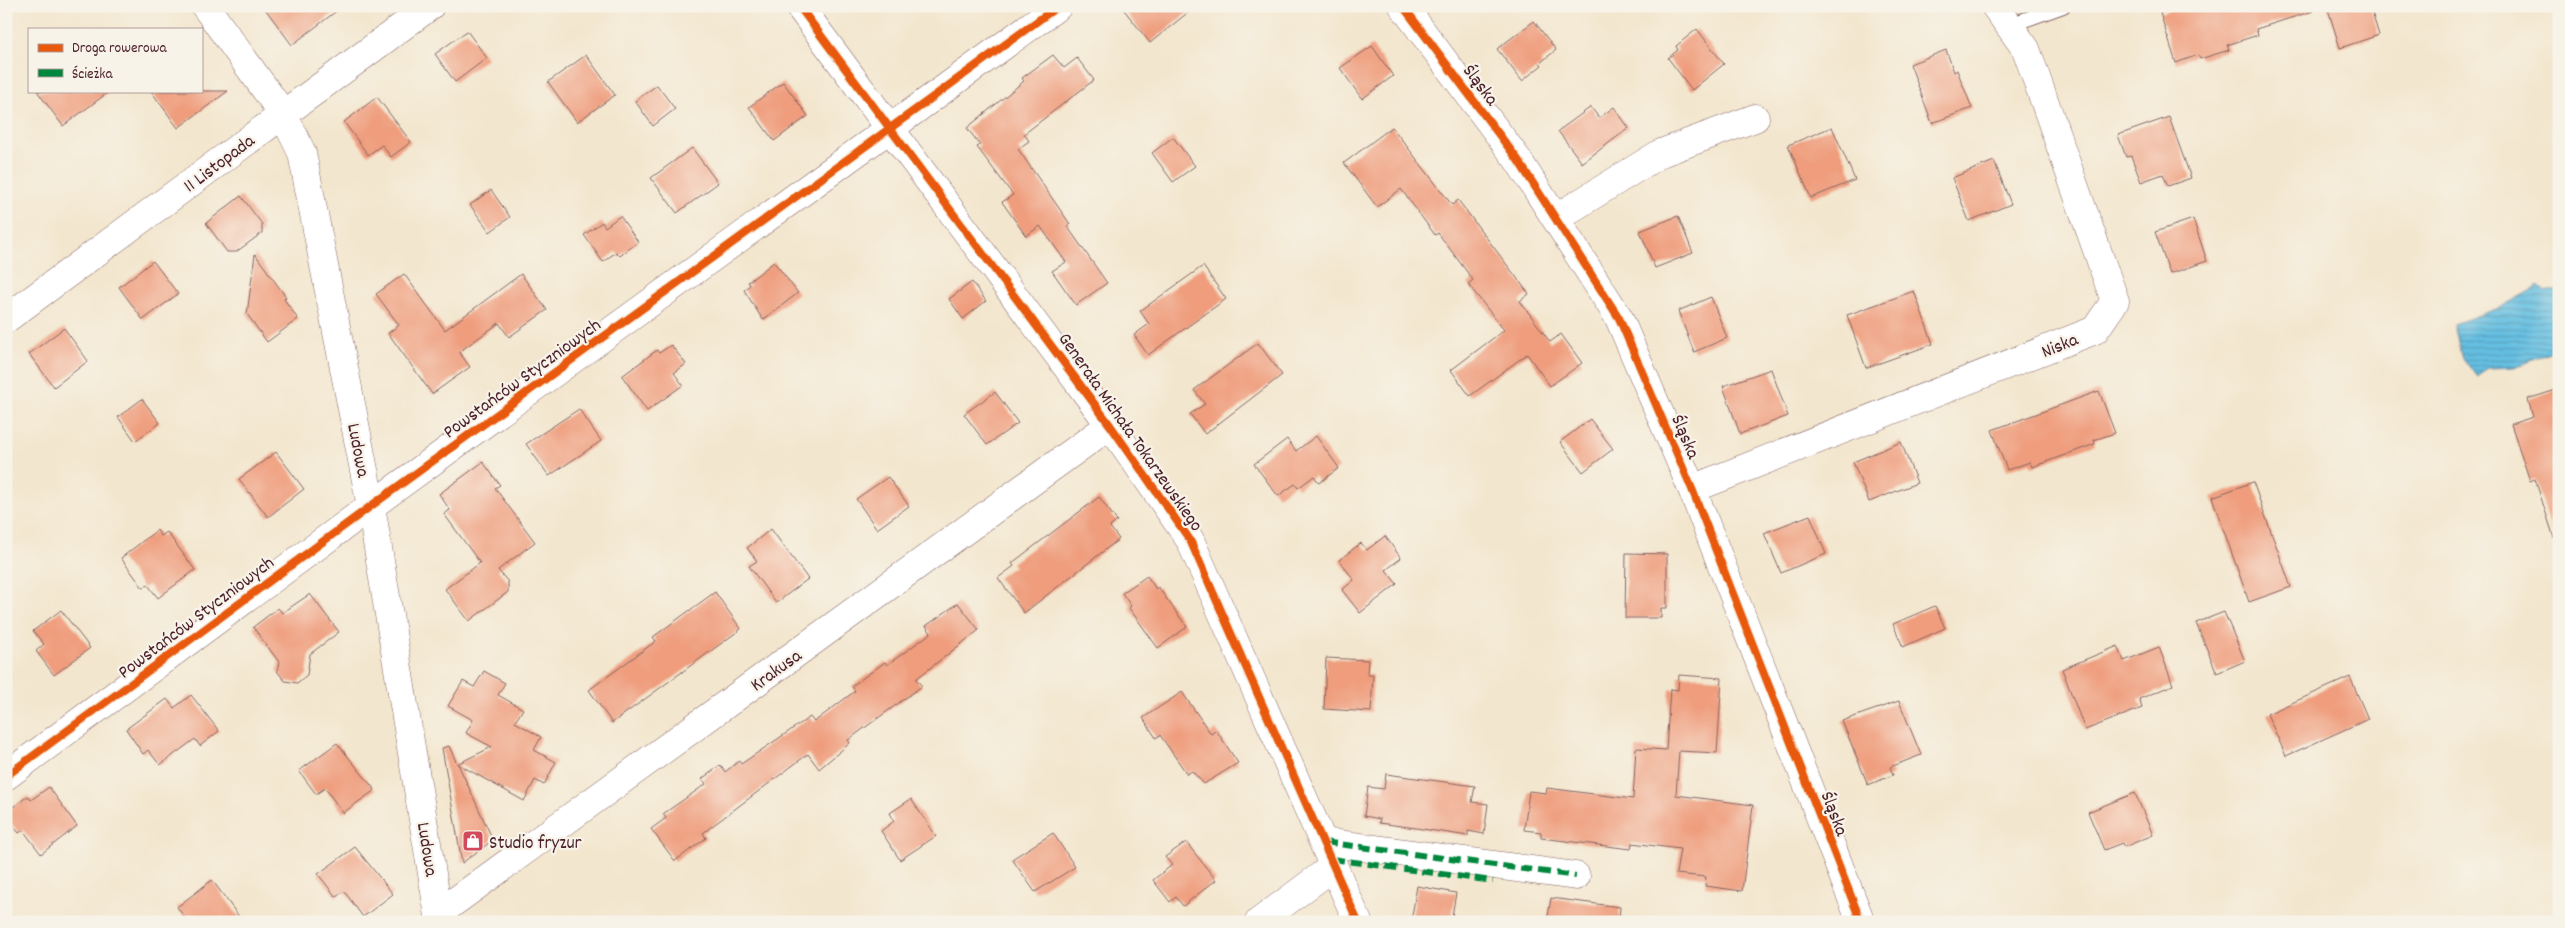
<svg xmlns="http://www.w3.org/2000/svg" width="2565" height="928" viewBox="0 0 2565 928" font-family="Dekko,sans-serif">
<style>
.water{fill:url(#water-rules);stroke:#586f86}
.building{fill:#ef9d7d}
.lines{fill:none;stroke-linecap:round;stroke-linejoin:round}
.lane-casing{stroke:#856564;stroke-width:16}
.street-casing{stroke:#856564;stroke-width:29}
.lane{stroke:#fff;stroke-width:14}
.street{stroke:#fff;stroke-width:28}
.quiet{stroke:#00873e;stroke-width:6;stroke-dasharray:12 6;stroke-linecap:butt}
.cycleway-casing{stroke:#f7f3e8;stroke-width:11}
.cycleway{stroke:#e8590c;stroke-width:8}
.labels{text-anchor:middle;stroke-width:4.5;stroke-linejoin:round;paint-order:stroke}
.street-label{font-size:19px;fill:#4a1f2b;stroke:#f7f3e8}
.poi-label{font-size:19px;fill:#4a1f2b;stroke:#f7f3e8;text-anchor:start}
</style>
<defs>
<pattern id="water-rules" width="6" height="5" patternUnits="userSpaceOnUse" patternTransform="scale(1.25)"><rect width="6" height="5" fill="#65bfe2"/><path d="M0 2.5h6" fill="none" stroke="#559bb7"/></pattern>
</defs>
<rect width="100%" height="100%" fill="#f7f3e8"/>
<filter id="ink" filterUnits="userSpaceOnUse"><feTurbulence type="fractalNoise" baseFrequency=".02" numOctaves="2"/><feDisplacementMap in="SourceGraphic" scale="10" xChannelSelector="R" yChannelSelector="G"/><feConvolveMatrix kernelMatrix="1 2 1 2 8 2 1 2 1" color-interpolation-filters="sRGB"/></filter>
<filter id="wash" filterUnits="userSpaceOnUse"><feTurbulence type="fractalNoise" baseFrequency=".0096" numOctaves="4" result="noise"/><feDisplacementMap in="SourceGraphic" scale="20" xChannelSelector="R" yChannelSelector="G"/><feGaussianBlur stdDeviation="1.12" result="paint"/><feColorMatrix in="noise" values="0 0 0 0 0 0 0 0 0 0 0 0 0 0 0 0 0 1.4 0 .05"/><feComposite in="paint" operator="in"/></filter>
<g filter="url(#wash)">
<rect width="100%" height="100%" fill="#f3e6ce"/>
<path class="water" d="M2539 286 2545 293 2559 290V349L2515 367 2488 368 2476 376 2461 355 2454 324 2499 308Z"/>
<g id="blocks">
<path class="building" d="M263 6H343L292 45Z
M1121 6H1196L1150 43Z
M2179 6H2312L2313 11 2256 29 2258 35 2227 45 2229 50 2200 59 2198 55 2176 63 2160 13Z
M2327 6H2370L2379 35 2340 48Z
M1534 21 1556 50 1540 63 1542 65 1522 81 1497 49Z
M1697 29 1724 64 1692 90 1668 58 1678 50 1676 46Z
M467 31 487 58 455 82 435 54Z
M1372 46 1393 76 1362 99 1340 68Z
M1946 50 1954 72 1957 70 1972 108 1932 123 1910 64Z
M586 55 615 95 577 122 548 82Z
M1053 55 1064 68 1077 58 1094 80 1024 134 1029 141 1018 149 1070 224 1067 226 1107 283 1076 305 1052 271 1066 262 1040 226 1026 236 1002 202 1013 195 977 147 980 145 967 128 1024 81 1022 78Z
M783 82 808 116 774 141 749 107Z
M657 85 675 109 653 126 635 101Z
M37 91H110L63 126Z
M151 91H228L178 128Z
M377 97 411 142 391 157 382 145 368 155 344 122Z
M1591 107 1599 118 1614 107 1629 128 1582 163 1558 131Z
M2169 117 2191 178 2168 186 2163 174 2141 182 2131 156 2126 157 2118 135Z
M1392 127 1452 205 1458 200 1529 294 1520 301 1550 342 1561 334 1582 363 1550 386 1527 354 1470 396 1451 370 1504 330 1468 284 1473 280 1438 233 1435 235 1401 189 1377 207 1344 163Z
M1832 127 1855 180 1811 198 1788 145Z
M1173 137 1195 166 1173 182 1152 153Z
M692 148 718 183 677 213 651 178Z
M1994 161 2011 204 1969 221 1952 178Z
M491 190 510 217 490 232 470 205Z
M241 196 262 224V233L236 252H227L206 223Z
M620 216 638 242 620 256 616 252 603 262 584 235 602 222 605 227Z
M1678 216 1693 253 1655 268 1640 231Z
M2193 219 2207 261 2170 274 2155 232Z
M255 254 286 297 284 299 298 319 267 342 247 314Z
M153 261 178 294 143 320 119 287Z
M774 262 798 293 763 320 744 290 750 285 748 282Z
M1203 266 1226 299 1148 355 1134 335 1149 324 1140 311Z
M404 274 445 330 521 274 547 310 509 337 499 323 459 352 470 367 432 394 388 333 399 325 376 294Z
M972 282 986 301 963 319 949 299Z
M1914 291 1933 344 1866 368 1847 315Z
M1711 297 1727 338 1694 352 1678 311Z
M64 328 88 361 54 387 29 354Z
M1258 343 1282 375 1205 434 1190 414 1205 404 1194 390Z
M671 345 686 364 674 373 683 385 647 411 622 376 657 350 659 353Z
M1771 369 1788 416 1740 434 1723 386Z
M2559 389V538H2554L2535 479 2530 481 2511 424 2533 417 2528 399Z
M2099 391 2115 433 2094 440 2095 444 2032 467 2030 462 2007 470 1992 430Z
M995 392 1018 423 987 445 964 414Z
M142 399 160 423 135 441 118 417Z
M579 409 601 441 549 476 526 444Z
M1590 419 1613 449 1583 472 1560 442Z
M1316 436 1339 468 1319 483 1314 476 1298 488 1295 484 1278 496 1254 464 1287 439 1296 451Z
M1901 442 1917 483 1869 502 1853 462Z
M276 452 304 489 268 517 239 479Z
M483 462 500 485 495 488 535 542 498 570 508 582V592L469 621 445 589 480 563 444 514 450 510 439 494Z
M888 477 909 506 877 529 856 499Z
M2253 482 2291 587 2249 602 2212 497Z
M1099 497 1117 521 1110 527 1119 539 1024 613 998 578 1014 566 1012 563Z
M1810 515 1826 554 1781 573 1764 533Z
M771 529 808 579 776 603 749 566 757 561 747 548Z
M157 530 161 536 167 532 195 570 158 598 148 585 143 588 121 558Z
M1385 536 1401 558 1386 570 1397 584 1360 613 1342 590 1354 580 1339 560 1361 543 1367 550Z
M1626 553 1667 554V608H1661V618H1625Z
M1147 576 1156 589 1158 587 1187 627 1158 648 1129 608 1131 606 1122 593Z
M715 592 741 629 612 723 589 690 656 641 653 637Z
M310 594 339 632 310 654 307 675 297 683 285 681 277 671 279 662 253 627 278 608 282 613Z
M958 603 979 630 916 679 922 686 848 740 850 743 819 769 808 754 703 833 706 838 675 861 651 829 666 818 663 814 706 784 702 779 720 765 725 772 739 761 741 764 810 717 814 722 855 691 852 686 885 662 887 665 931 633 926 626Z
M1935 606 1945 628 1903 647 1893 624Z
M61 610 90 648 54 675 36 651 44 644 33 631Z
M2224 612 2245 661 2217 673 2196 623Z
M2118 646 2124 661 2159 647 2173 685 2139 699 2142 708 2085 730 2062 669Z
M1326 658 1368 660 1367 675H1373L1371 712 1324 709Z
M484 671 505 683 498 695 523 709 515 722 541 737 534 750 556 762 544 785 535 780 524 801 458 764 493 840 462 863 442 748 449 746 457 764 492 747 466 733 473 720 448 706 463 681 474 687Z
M1679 675 1722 678 1717 753 1679 751 1676 795 1753 805 1742 891 1705 886 1706 877 1676 874 1680 849 1632 843 1631 849 1541 838V832L1524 830 1529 791 1546 793 1547 788 1633 799 1636 748 1666 750 1670 689 1678 690Z
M2350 677 2368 719 2286 756 2267 714Z
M1182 692 1211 734 1216 730 1238 763 1204 784 1192 771 1187 774 1160 735 1156 738 1143 718Z
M191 695 219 731 200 746 195 739 160 765 148 750 143 754 126 729 167 699 174 708Z
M1899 701 1921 755 1890 767 1893 775 1868 785 1842 721Z
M337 743 375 790 343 813 325 788 316 794 299 771Z
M1386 774 1475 786 1472 802 1488 804 1484 834 1468 831V836L1416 828 1379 823 1380 819 1364 816 1368 787 1384 789Z
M49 787 77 826 41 854 23 830 19 833 6 817V812L28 796 31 800Z
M2135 793 2153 835 2124 847 2122 843 2104 850 2088 812Z
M911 799 936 836 900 860 881 831 894 821 890 813Z
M1053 833 1075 867 1035 892 1012 859Z
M1186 842 1216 880 1183 906 1176 897 1170 902 1153 880 1172 865 1165 857Z
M355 847 393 894 363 917 344 891 336 897 318 874Z
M212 880 243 922H188L177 907Z
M1417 886 1456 893 1451 922H1411Z
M1551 898 1620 907 1619 922H1547Z"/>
</g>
</g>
<g filter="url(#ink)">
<use href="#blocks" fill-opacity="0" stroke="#856564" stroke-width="1"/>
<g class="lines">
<g class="lane-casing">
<path id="lane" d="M2010 25 2063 6"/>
</g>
<g class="street-casing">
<path id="street" d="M205 6 283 114 302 153 371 506 440 922
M799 6 1110 425 1190 540 1358 922
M1403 6 1518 160 1619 318 1692 489 1861 922
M1556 218 1661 153 1755 118
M6 319 430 6
M1692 489 2095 330 2115 301 2026 49 1995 6
M6 776 371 506 1058 6
M1324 842 1576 876
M439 913 1110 425
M1259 922 1334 866"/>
</g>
<use href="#lane" class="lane"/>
<use href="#street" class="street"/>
<path class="quiet" d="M1324 842 1576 876
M1332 859 1493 881"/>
<g class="cycleway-casing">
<path id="cycleway" d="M799 6 1110 425 1190 540 1358 922
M1403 6 1518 160 1619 318 1692 489 1861 922
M6 776 371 506 1058 6"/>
</g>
<use href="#cycleway" class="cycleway"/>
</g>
</g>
<defs>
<g id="shop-square" transform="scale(1.125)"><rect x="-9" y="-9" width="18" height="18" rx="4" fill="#d1495b" stroke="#f7f3e8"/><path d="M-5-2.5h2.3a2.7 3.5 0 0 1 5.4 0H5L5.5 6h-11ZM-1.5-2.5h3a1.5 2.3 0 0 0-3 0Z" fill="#fff"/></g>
</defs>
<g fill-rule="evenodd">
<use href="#shop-square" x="473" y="841"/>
</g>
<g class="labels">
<g class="street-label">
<text transform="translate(1482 84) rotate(53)" y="7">Śląska</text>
<text transform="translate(218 162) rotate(-37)" y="7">11 Listopada</text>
<text transform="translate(2059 344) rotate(-22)" y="7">Niska</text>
<text transform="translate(521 377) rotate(-36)" y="7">Powstańców Styczniowych</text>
<text transform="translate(1132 431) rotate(55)" y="7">Generała Michała Tokarzewskiego</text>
<text transform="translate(1687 436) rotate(67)" y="7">Śląska</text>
<text transform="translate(360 450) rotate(79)" y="7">Ludowa</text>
<text transform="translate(195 616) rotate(-37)" y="7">Powstańców Styczniowych</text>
<text transform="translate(775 669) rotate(-36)" y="7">Krakusa</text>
<text transform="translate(1836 813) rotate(69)" y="7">Śląska</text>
<text transform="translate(429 849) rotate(81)" y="7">Ludowa</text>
</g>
<g class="poi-label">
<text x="489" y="848">Studio fryzur</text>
</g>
</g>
<rect width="2565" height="928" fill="none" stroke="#f7f3e8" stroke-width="25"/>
<rect x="28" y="28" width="175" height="65" fill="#f7f3e8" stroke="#b29e9c"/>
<rect x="38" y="44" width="25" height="8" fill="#e8590c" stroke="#b29e9c"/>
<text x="72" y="52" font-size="15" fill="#4a1f2b">Droga rowerowa</text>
<rect x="38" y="69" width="25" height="8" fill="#00873e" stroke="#b29e9c"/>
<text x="72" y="78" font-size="15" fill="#4a1f2b">Ścieżka</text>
</svg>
